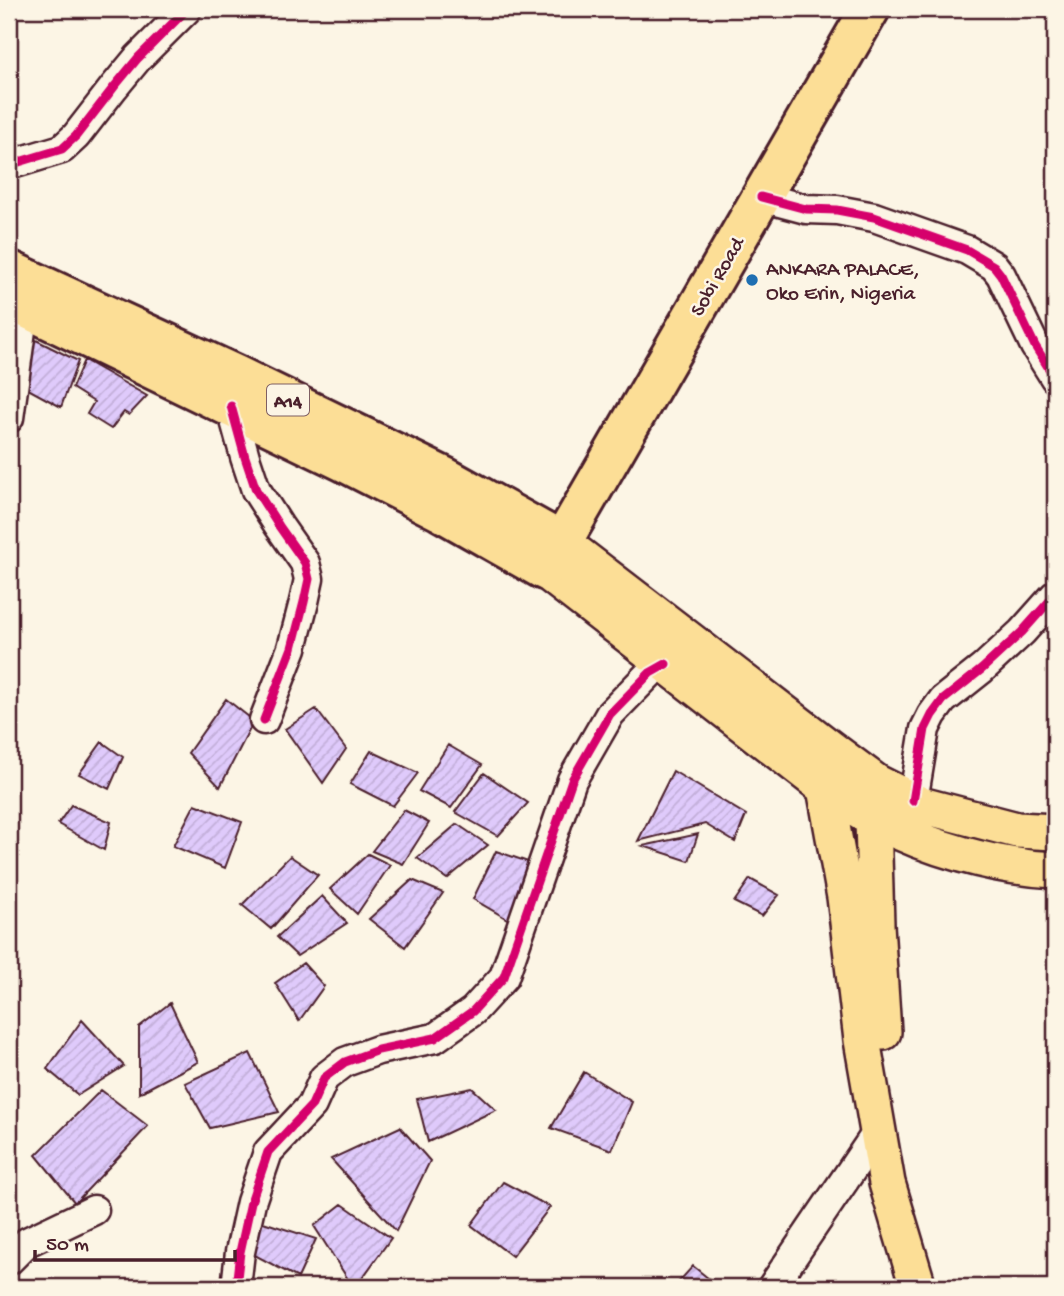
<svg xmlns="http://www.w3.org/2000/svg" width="1064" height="1296" viewBox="0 0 1064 1296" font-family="'Gochi Hand',sans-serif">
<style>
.building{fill:url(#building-hatch);stroke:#4a1f2b;stroke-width:2}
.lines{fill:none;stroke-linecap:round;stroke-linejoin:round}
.minor-casing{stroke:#4a1f2b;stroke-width:33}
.major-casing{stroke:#4a1f2b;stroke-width:40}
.highway-casing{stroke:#4a1f2b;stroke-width:44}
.minor{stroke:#fcf5e5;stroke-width:28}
.major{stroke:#fcde96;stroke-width:35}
.highway{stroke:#fcde96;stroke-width:38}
.cycleway-casing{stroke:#fcf5e5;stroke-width:13}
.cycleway{stroke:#d6006c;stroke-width:9}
.poi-dot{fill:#1f6fb2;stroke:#fcf5e5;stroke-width:2.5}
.labels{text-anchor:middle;stroke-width:5;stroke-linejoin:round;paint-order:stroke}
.shield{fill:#fcf5e5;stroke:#7f5f63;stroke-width:2}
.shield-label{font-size:19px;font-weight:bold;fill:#4a1f2b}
.poi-label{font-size:21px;fill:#4a1f2b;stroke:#fcf5e5;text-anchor:start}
.street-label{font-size:21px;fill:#4a1f2b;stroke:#fcf5e5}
</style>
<defs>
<pattern id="building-hatch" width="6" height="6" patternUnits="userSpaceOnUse" patternTransform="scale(1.75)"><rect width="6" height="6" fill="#dfcafb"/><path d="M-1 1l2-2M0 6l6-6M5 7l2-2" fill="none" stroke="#c1add7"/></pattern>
</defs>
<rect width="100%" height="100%" fill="#fcf5e5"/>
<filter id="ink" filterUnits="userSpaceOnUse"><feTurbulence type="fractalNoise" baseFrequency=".0143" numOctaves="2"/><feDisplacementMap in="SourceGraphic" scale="14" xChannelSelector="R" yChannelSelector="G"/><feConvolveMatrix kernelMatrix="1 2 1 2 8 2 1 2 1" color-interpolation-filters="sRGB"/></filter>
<g filter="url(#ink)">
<path class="building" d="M32 338 78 361 61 407 17 383Z
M84 360 147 396 129 415 124 412 111 429 87 414 94 402 72 388Z
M226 699 254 721 220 787 188 753Z
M316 709 346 749 323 783 285 729Z
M102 742 123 757 109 789 79 774Z
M448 745 482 765 451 808 419 791Z
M371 751 418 773 393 806 350 784Z
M673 771 746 815 735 842 705 824 638 841Z
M484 773 528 803 498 836 455 812Z
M195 804 242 822 225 868 173 846Z
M71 805 111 822 104 850 58 824Z
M404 810 429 823 403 864 372 851Z
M457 824 488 845 447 879 417 858Z
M698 834 689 861 643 846Z
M496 851 537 865 516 924 473 899Z
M368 854 390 865 357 914 330 889Z
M290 856 318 875 271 929 242 905Z
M750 879 779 895 762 916 734 902Z
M412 880 443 893 405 947 369 919Z
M322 896 347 923 297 956 277 937Z
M303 963 324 986 299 1021 275 983Z
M170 1003 198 1062 139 1093V1027Z
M82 1020 124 1066 78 1095 47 1069Z
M250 1053 279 1112 210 1128 185 1083Z
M584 1072 632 1102 612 1150 551 1128Z
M472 1088 496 1110 428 1142 417 1099Z
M101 1090 148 1126 75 1203 36 1155Z
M400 1127 430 1161 396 1231 331 1159Z
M503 1182 550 1207 512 1256 471 1225Z
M342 1204 391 1238 356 1287H353L314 1226Z
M260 1221 316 1239 298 1278 247 1251Z
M693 1266 719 1287H674Z"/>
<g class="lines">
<g class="minor-casing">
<path id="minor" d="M9 165 62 149 76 136 114 87 138 58 187 9
M761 197 806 209 837 210 874 217 967 250 994 266 1001 275 1035 346 1055 378
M231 406 245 457 256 490 279 526 305 563 309 579 304 602 292 648 264 720
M9 418 24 308
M913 801 925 729 932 715 943 700 982 669 1022 632 1055 595
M9 1260 27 1242 94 1210
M236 1287 240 1252 251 1202 268 1152 312 1105 324 1078 345 1062 378 1050 435 1038 473 1011 504 977 572 780 610 714 650 673 666 664
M772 1287 878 1131"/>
</g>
<g class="major-casing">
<path id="major" d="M562 542 830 748 877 783 921 805 1017 830 1055 832
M544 570 825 788C841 798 857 811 874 820 929 848 994 867 1055 870
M826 776 825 788 845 897 862 1040 887 1183 918 1287
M875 801 873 820 876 925 883 1032"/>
</g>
<g class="highway-casing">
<path id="highway" d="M9 270 236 375 349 430 445 477 562 542
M9 300 342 461 440 511 544 570 562 542 870 9"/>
</g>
<use href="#minor" class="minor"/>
<use href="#major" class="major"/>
<use href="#highway" class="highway"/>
<g class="cycleway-casing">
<path id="cycleway" d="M9 165 62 149 76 136 114 87 138 58 187 9
M761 197 806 209 837 210 874 217 967 250 994 266 1001 275 1035 346 1055 378
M231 406 245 457 256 490 279 526 305 563 309 579 304 602 292 648 264 720
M913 801 925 729 932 715 943 700 982 669 1022 632 1055 595
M236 1287 240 1252 251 1202 268 1152 312 1105 324 1078 345 1062 378 1050 435 1038 473 1011 504 977 572 780 610 714 650 673 666 664"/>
</g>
<use href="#cycleway" class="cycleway"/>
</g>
</g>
<circle class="poi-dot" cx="752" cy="280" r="7"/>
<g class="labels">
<rect class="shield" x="267" y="384.5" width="42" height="31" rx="5"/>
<g class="shield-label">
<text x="288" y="407">A14</text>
</g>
<g class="poi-label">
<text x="766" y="275">ANKARA PALACE,<tspan x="766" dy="24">Oko Erin, Nigeria</tspan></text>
</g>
<g class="street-label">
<text transform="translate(716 276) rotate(-60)" y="7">Sobi Road</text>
</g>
</g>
<rect width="1064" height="1296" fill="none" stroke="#fcf5e5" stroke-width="35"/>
<rect x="18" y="18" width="1029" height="1261" fill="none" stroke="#4a1f2b" stroke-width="2.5" filter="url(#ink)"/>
<path d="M35 1250v10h200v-10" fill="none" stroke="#4a1f2b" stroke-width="3.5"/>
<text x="46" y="1250" font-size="21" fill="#4a1f2b" stroke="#fcf5e5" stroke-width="5" paint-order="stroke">50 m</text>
</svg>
